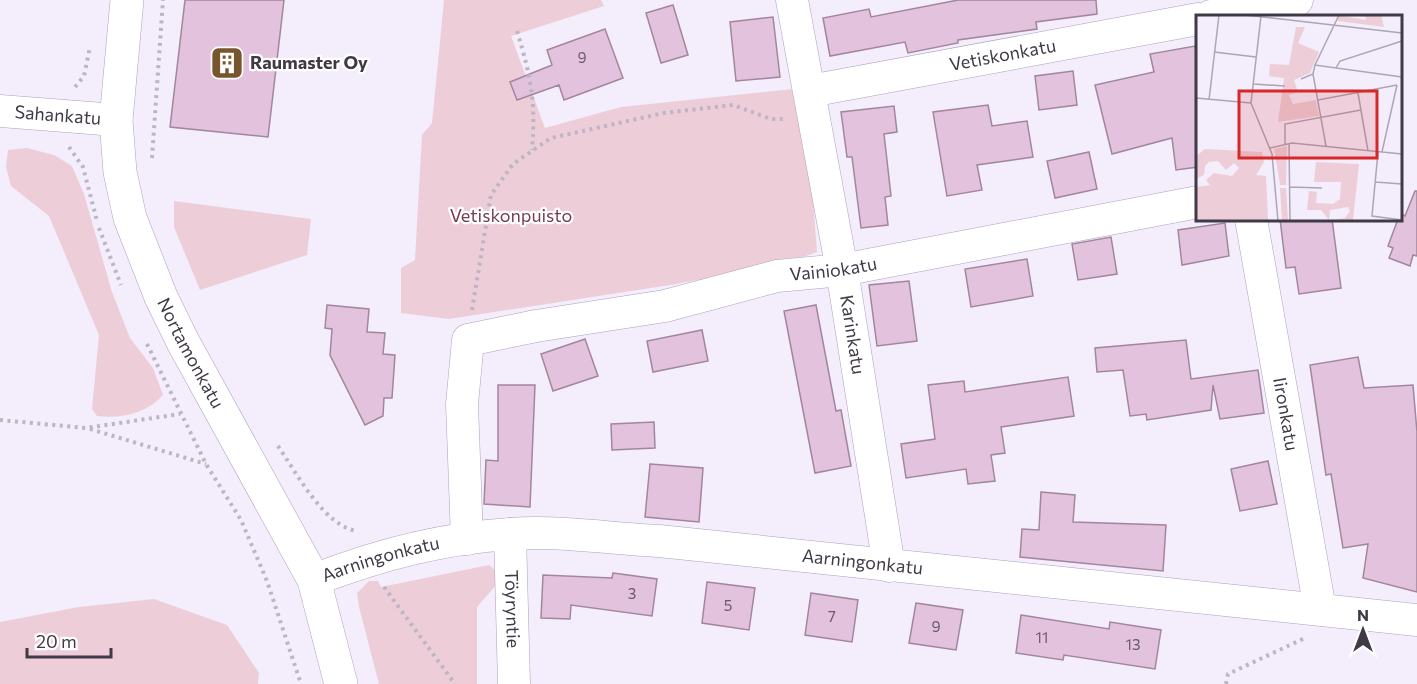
<svg xmlns="http://www.w3.org/2000/svg" width="1417" height="684" viewBox="0 0 1417 684" font-family="Commissioner,sans-serif">
<style>
.green{fill:#edced8}
.building{fill:#e3c2dd;stroke:#a2869d;stroke-width:1.5}
.lines{fill:none;stroke-linecap:round;stroke-linejoin:round}
.minor-casing{stroke:#af9fbe;stroke-width:33}
.secondary-casing{stroke:#af9fbe;stroke-width:34}
.path{stroke:#bcb5c3;stroke-width:4;stroke-dasharray:3 4.5;stroke-linecap:butt}
.minor{stroke:#fff;stroke-width:32}
.secondary{stroke:#fff;stroke-width:33}
.labels{text-anchor:middle;stroke-width:4.5;stroke-linejoin:round;paint-order:stroke}
.number-label{font-size:15px;fill:#695b6c}
.street-label{font-size:18px;fill:#403946;stroke:#fff}
.poi-label{font-size:18px;font-weight:bold;fill:#403946;stroke:#fff;text-anchor:start}
.park-label{font-size:18px;fill:#753d53;stroke:#fff}
.inset-road{fill:none;stroke:#aca5b3;stroke-width:1.5}
.view{fill:#d62828;fill-opacity:0.15;stroke:#d62828;stroke-width:3}
.inset-edge{fill:none;stroke:#403946;stroke-width:3}
</style>
<rect width="100%" height="100%" fill="#f4edfb"/>
<path class="green" d="M444 0H601L604 6 511 36 545 128 621 107 792 89 813 200 817 252 781 265 670 285 449 319 401 313V268L415 260 422 135 432 123Z
M27 148 54 155 72 166 84 194 112 292 130 338 153 368 163 395C146 414 121 419 97 416L92 409 99 335 49 216 11 186 6 167 8 150Z
M174 201 311 219 307 255 200 290 174 227Z
M489 565 499 574 498 583 477 607V684H379L359 607 357 593 369 581H378L381 587Z
M154 599 227 625 259 673 258 684H0V622L79 607Z"/>
<path class="building" d="M185 0H284L268 137 170 127Z
M958 0H1096L1097 14 1036 22 1037 29 958 40V43L908 53 905 42 830 56 823 18 869 9 871 17Z
M673 5 688 55 661 63 646 13Z
M773 17 780 77 736 81 730 22Z
M605 29 623 78 564 100 559 85 517 100 510 82 552 65 547 50Z
M1195 46 1198 63V167L1176 170 1172 138 1112 154 1095 85 1154 72 1150 54Z
M1073 71 1077 105 1039 110 1035 76Z
M988 105 992 126 1027 121 1033 157 977 165 982 190 947 196 933 112Z
M894 106 897 132 884 134 891 196 885 197 888 225 861 228 852 157H847L841 112Z
M1089 152 1097 189 1055 198 1047 161Z
M1415 191H1417V256L1413 255 1410 266 1389 258 1393 248 1388 246 1398 219H1401V214L1405 216Z
M1280 219H1332L1341 288 1299 294 1295 267 1286 268Z
M1225 223 1229 256 1182 265 1178 230Z
M1111 237 1117 274 1078 280 1072 244Z
M1027 259 1033 296 971 307 965 269Z
M909 281 917 341 877 346 869 285Z
M327 305 369 309 367 332 385 333 383 354 395 355 392 398H384L383 416 365 425 330 355 332 329 325 328Z
M816 305 836 411 841 410 851 466 815 473 784 311Z
M702 330 708 361 653 372 647 341Z
M585 339 598 376 553 391 541 354Z
M1186 340 1191 379 1258 370 1264 413 1220 419 1213 385 1211 410 1147 420 1146 414 1130 416 1123 370 1097 372 1095 348Z
M1358 357 1364 388 1413 385 1417 432V592L1363 578 1368 544 1343 548 1331 474 1326 475 1310 365Z
M1068 377 1074 416 1001 427 1005 453 991 455 995 481 968 484 966 469 906 478 901 444 935 439 928 385 964 381 965 392Z
M498 385H535L530 507 484 504 486 460 498 461Z
M654 422 655 448 612 450 611 424Z
M1268 461 1277 504 1240 511 1231 469Z
M650 464 703 468 699 522 645 517Z
M1041 492 1075 495 1073 522 1166 525 1163 571 1020 557 1022 529 1039 530Z
M613 573 657 579 652 616 571 605 570 619 541 618 543 575 612 578Z
M707 582 755 588 749 630 702 623Z
M811 593 858 600 852 642 805 635Z
M916 603 963 610 956 650 909 643Z
M1021 615 1109 629 1110 622 1161 630 1155 669 1064 655 1063 660 1016 653Z"/>
<g class="lines">
<g class="minor-casing">
<g id="minor">
<path id="s1" d="M792 0 842 270 889 566"/>
<path d="M1211 16 1297 0"/>
<path id="s2" d="M810 91 1198 19"/>
<path id="s3" d="M0 111 116 120"/>
<path id="s4" d="M1251 219 1320 609"/>
<path id="s5" d="M510 534 514 684"/>
<path id="s6" d="M467 539 462 404 468 340 536 326 665 306 777 276 842 270 1198 202"/>
<path id="s7" d="M314 580C385 552 459 534 536 533 577 533 618 539 659 541L1417 620"/>
</g>
</g>
<g class="secondary-casing">
<g id="secondary">
<path id="s8" d="M127 0 116 120 120 172 130 218 161 297 183 342 314 580 341 684"/>
</g>
</g>
<path class="path" d="M517 31C531 77 536 102 532 150
M75 87 84 76 90 47
M69 147 83 167 97 221
M152 158 163 0
M99 228 121 285
M472 310 491 195 513 164 551 138 664 113 733 105 771 119H785
M147 344 206 464 241 520 267 581 301 684
M0 420 86 428 180 414
M90 429 206 464
M278 446C296 472 325 528 358 531
M384 587 455 684
M1226 684 1228 674 1305 638"/>
<use href="#minor" class="minor"/>
<use href="#secondary" class="secondary"/>
</g>
<defs>
<g id="building-square" transform="scale(1.725)"><rect x="-9" y="-9" width="18" height="18" rx="4" fill="#77552d" stroke="#fff"/><path d="M-4-6H4V6H1V3H-1V6H-4ZM-2.5-4.3h1.7v1.8h-1.7ZM.8-4.3h1.7v1.8H.8ZM-2.5-1h1.7V.8h-1.7ZM.8-1h1.7V.8H.8Z" fill="#fff"/></g>
</defs>
<g fill-rule="evenodd">
<use href="#building-square" x="227" y="63"/>
</g>
<g class="labels">
<g class="number-label">
<text x="582" y="63">9</text>
<text x="632" y="599">3</text>
<text x="728" y="611">5</text>
<text x="832" y="622">7</text>
<text x="936" y="632">9</text>
<text x="1042" y="643">11</text>
<text x="1133" y="650">13</text>
</g>
<g class="street-label">
<text dy="6" stroke="none"><textPath href="#s2" startOffset="196">Vetiskonkatu</textPath></text>
<text dy="6" stroke="none"><textPath href="#s3" startOffset="58">Sahankatu</textPath></text>
<text dy="6" stroke="none"><textPath href="#s6" startOffset="572">Vainiokatu</textPath></text>
<text dy="6" stroke="none"><textPath href="#s1" startOffset="340">Karinkatu</textPath></text>
<text dy="6" stroke="none"><textPath href="#s8" startOffset="368">Nortamonkatu</textPath></text>
<text dy="6" stroke="none"><textPath href="#s4" startOffset="198">Iironkatu</textPath></text>
<text dy="6" stroke="none"><textPath href="#s7" startOffset="70">Aarningonkatu</textPath></text>
<text dy="6" stroke="none"><textPath href="#s7" startOffset="556">Aarningonkatu</textPath></text>
<text dy="6" stroke="none"><textPath href="#s5" startOffset="75">Töyryntie</textPath></text>
</g>
<g class="poi-label">
<text x="250" y="69">Raumaster Oy</text>
</g>
<g class="park-label">
<text x="511" y="222">Vetiskonpuisto</text>
</g>
</g>
<g transform="translate(1196 15)">
<rect width="206" height="206" fill="#f4edfb"/>
<path d="M141 0 170 5 169 0H185L188 12 142 6ZM100 12H109L102 28 123 37 114 58 98 65 102 77 93 80 97 89 120 85 123 101 82 107 88 63 73 61 74 49 93 50ZM91 131 90 170H84L78 134ZM9 134 66 137 68 147 60 160 70 161 72 205H0V172L14 170 10 165 18 158 36 161 43 153 38 148 30 155 22 146 13 147 9 151 8 160 0 164V141ZM120 147 163 149 157 205H138L149 203 154 196 152 192 134 195 133 205 125 195H111L113 176 121 177 120 188 137 189 144 184 145 167H118ZM84 173H90L92 205H86Z" fill="#edced8"/>
<path class="inset-road" d="M49 0 206 18M65 1 55 88 76 139 82 206M18 37 60 42M119 50 143 0M140 53 144 46 206 26M117 59 130 131M105 64 117 59 119 50 206 62M57 69 89 71M162 78 172 136M0 83 55 88M13 85 23 0M122 85 201 70M93 128 94 206M89 129V109L165 95M74 133 96 128 206 139M182 137 176 201 206 205M186 137 201 70M179 167 206 169M94 172 126 173"/>
<path class="view" d="M43 76H181V143H43Z"/>
<rect width="206" height="206" class="inset-edge"/>
</g>
<g transform="translate(1363 630)" stroke="#ffffff" stroke-width="4.5" paint-order="stroke">
<path d="M0-4.5L10 22L0 15L-10 22Z" fill="#403946"/>
<text y="-9" font-size="16" font-weight="bold" text-anchor="middle" fill="#403946">N</text>
</g>
<path d="M27 648v9h84v-9" fill="none" stroke="#403946" stroke-width="3"/>
<text x="36" y="648" font-size="18" fill="#403946" stroke="#ffffff" stroke-width="4.5" paint-order="stroke">20 m</text>
</svg>
